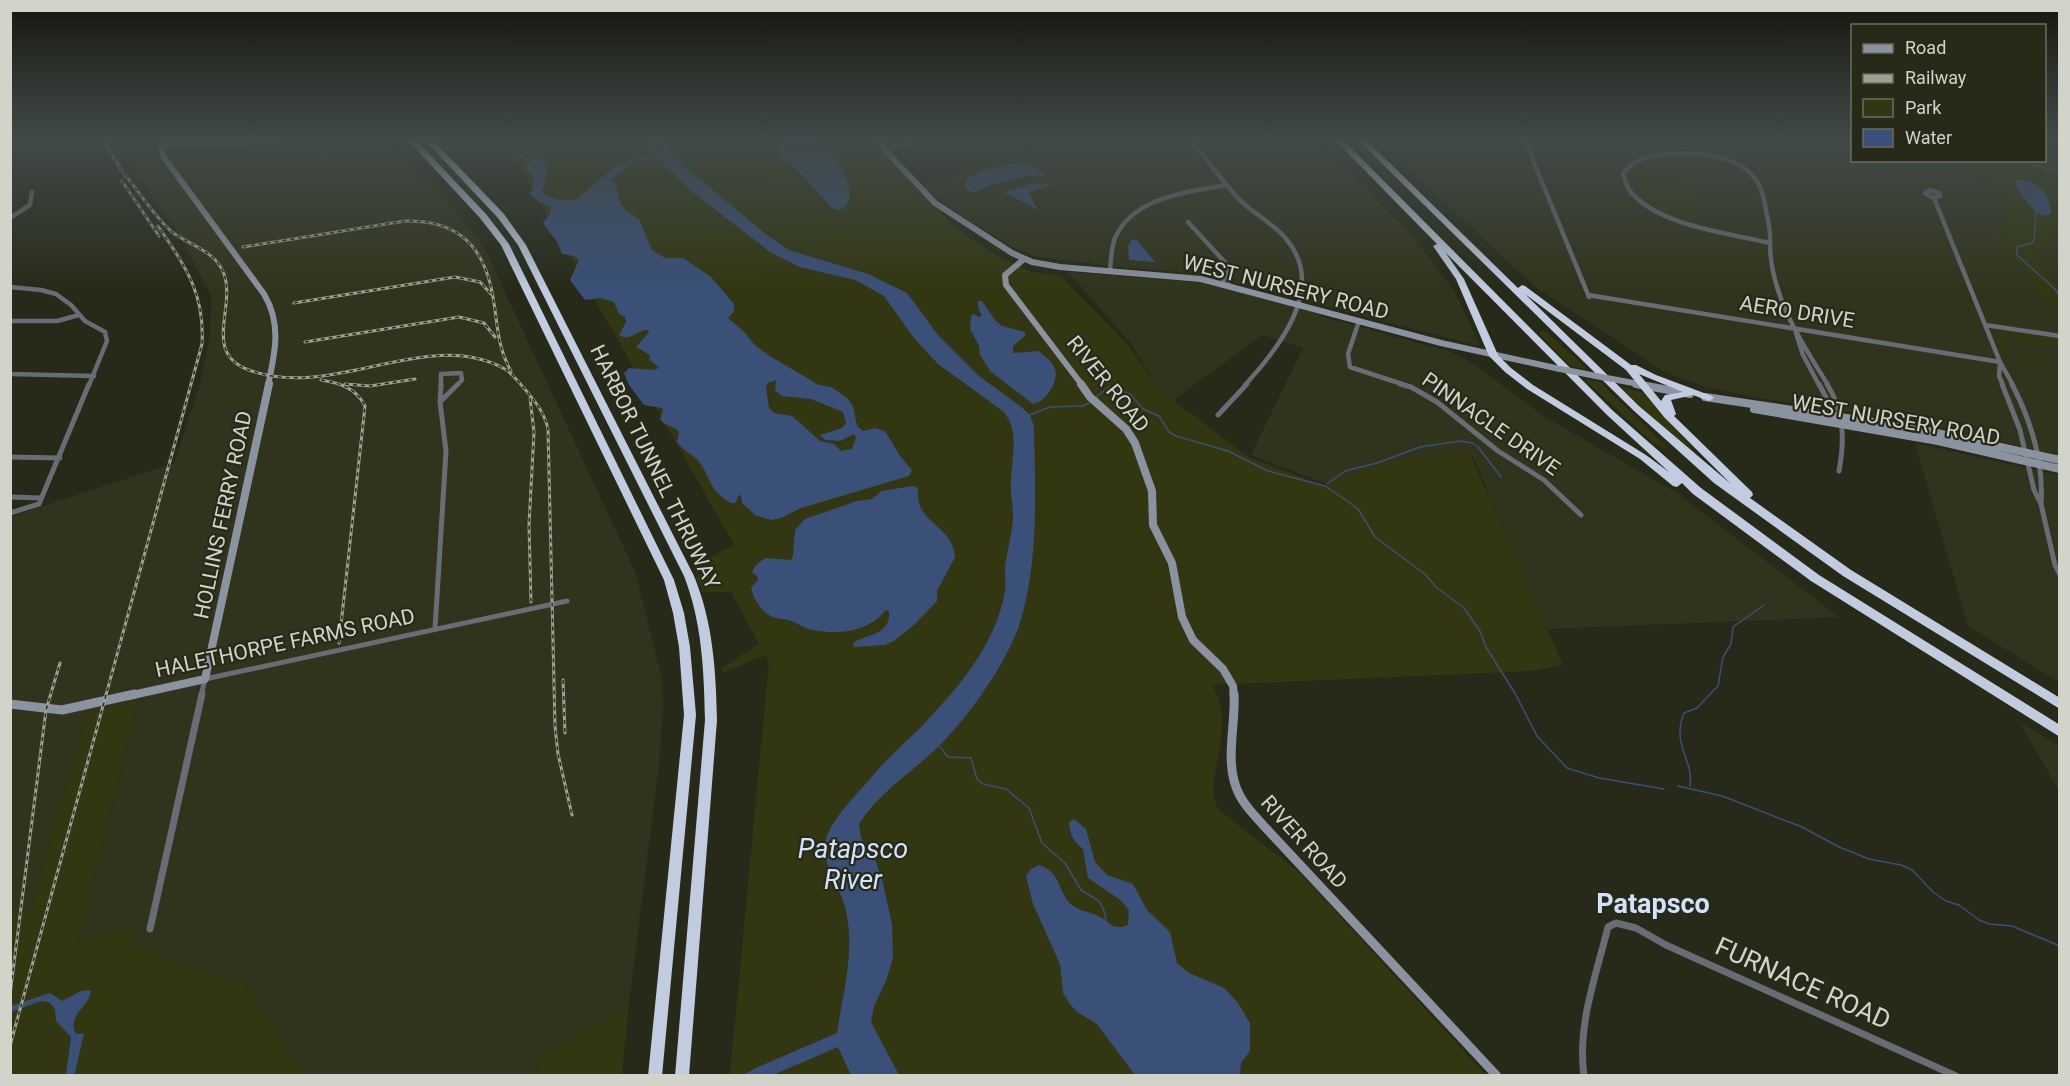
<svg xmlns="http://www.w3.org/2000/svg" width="2070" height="1086" viewBox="0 0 2070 1086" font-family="Roboto,sans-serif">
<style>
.built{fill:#31341c}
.green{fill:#323711}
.water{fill:#3a5078;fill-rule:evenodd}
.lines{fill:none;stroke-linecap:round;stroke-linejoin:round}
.stream{stroke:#3a5078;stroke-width:1.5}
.street-far2{stroke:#686c74;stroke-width:4.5}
.street-far1{stroke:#686c74;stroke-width:5}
.street{stroke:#686c74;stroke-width:7}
.secondary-far2{stroke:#8c93a0;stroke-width:6}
.secondary-far1{stroke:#8c93a0;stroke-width:8}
.secondary{stroke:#8c93a0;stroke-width:9}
.highway{fill:#c1cce0;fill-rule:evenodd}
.rail-casing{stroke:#9ea093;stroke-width:3}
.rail{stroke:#272a18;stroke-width:1.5;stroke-dasharray:4;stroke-linecap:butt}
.secondary-bridge{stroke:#8c93a0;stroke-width:6}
.labels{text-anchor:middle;stroke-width:4.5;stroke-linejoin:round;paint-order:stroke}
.street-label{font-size:21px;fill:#d2d4c9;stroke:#272a18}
.near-street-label{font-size:26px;fill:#d2d4c9;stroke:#272a18}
.near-water-label{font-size:27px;font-style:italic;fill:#d3e3fe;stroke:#272a18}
.near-neighbourhood-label{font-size:27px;font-weight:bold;fill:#d3e2fc;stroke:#272a18}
</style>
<rect width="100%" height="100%" fill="#272a18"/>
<path class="built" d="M111 138H389L479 239 485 249 636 574 662 678 663 708 659 764 629 1001 620 1010 541 1059 533 1075H303L244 983 154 958 156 948 137 949 132 946 130 938 133 928 78 940 138 702 87 713 29 912H11L10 517 174 463 200 385 210 334 211 296 178 232Z
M1059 138H1317L1412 235 1455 292 1480 346 1195 273 1127 268 1039 257 1015 248 964 217 922 186Z
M1377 138H1852V160L1974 161 1971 172 2000 186 2008 220 2001 231 1999 245 2026 272 2036 292 2059 307V455L1925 424 1753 397 1705 387 1665 372 1535 287Z
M2059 225V288L2042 270 2035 256 2052 243 2050 236Z
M1068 272 1204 283 1320 313V316L1448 351 1471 362 1545 417 1677 493 1839 617 1544 629 1473 456 1335 487 1251 455 1303 348 1262 335 1168 404 1129 341Z
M1915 443 2059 475V682L1968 626Z
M2020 722 2059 746V791Z"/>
<path class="green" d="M478 138H876L883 151 916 189 966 236 1000 257 1031 272 1061 276 1127 344 1160 390 1250 458 1325 486 1383 462 1469 452 1563 665 1530 671 1212 685C1240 730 1200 780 1219 810L1301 874 1486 1075H730L769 661 765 655 723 673 721 668 759 644 731 592H702L696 576 709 571 704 561 734 545 518 164Z
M1626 138H1710L1712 151 1679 149 1644 153Z
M2045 144 2059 147V225L2050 236 2052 243 2035 256 2042 270 2059 288V307L2036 292 2026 272 1999 245 2001 230 2008 220 2000 186 1971 172 1974 161 2044 160Z
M1659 161 1677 166 1693 195 1695 218C1668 212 1633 206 1632 172L1644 164Z
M1541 331H1545L1588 370 1570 366 1539 333Z
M2007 331 2059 339V348L2008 337V339H2004L2011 357 2058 365 2059 368 2007 358 1997 335Z
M1583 378 1601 383 1669 449 1653 443Z
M1620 387 1645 393 1696 454 1683 445Z
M138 701 78 940 134 927 130 938 132 946 137 949 156 948 155 958 244 983 303 1075H11L10 912H29L87 713Z
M629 1001 622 1075H533L541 1059 620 1010Z"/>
<path class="water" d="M644 138H656L661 143 660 138H664L672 154 685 167 767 235 789 250 868 274 907 293 938 335 979 376 1020 406 1030 415 1034 426C1035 489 1039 554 1022 616 1011 657 975 707 946 739 919 768 880 790 859 824L861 838 873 853 883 883 892 924 893 958 886 981 874 1006 871 1022 899 1075H851L838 1047 773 1075H743L758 1067 837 1033C843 992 856 948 845 907 840 886 819 861 826 839 833 817 855 797 869 780 885 760 905 743 923 725 959 687 996 644 1005 591 1006 583 1005 575 1005 568 1007 550 1013 532 1013 514 1013 506 1011 499 1011 491 1009 464 1022 435 1004 412L938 364 914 338 884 296 855 280 800 267 770 252 690 190 658 158 634 161 610 181 616 185 620 202 626 211 639 219 652 250 665 258H683L711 277 734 304V311L728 318 744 332 755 345 768 355 819 385 831 387 847 398 853 406 857 426 863 431 875 428 885 431 900 456 912 470 909 476 801 508 781 518 771 520 755 515 742 503 741 495 738 496 736 503H731C707 489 713 480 699 462 693 454 683 451 677 442L679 432C674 425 665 427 660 419L663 411 662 408 644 405 629 385 624 373 629 368 653 370 659 368 649 359 650 355 636 347 649 332 648 330C637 330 630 342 619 335L626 322 625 317 619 314 614 302 600 298 585 300 570 280 579 260 574 256 562 254 557 242 543 223 551 212 550 206 539 202 530 194C535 184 536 176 525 169L532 158 535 157 545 162 548 169 542 192C551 200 566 202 577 199 604 177 618 157 655 155ZM776 380 775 390 782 396 811 399 843 412 846 423 842 428 820 435 825 440 840 441 854 434 856 437 852 449 841 451 834 444 820 441 792 416 774 413 769 408 766 387 768 383Z
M780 138H817C830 153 867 193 840 210L832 208 790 162 779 157Z
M1024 162 1046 173 1043 176H1029L993 184 976 192 968 191 965 187 966 179 981 171Z
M2016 180C2038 179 2050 193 2051 214L2042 216C2030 208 2022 196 2015 183Z
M1031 184H1053L1028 193 1038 210 1004 192Z
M1132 239 1137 240 1155 262 1129 260 1128 245Z
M978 301H982L995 320 1002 326 1024 332 1026 335 1013 346V353L1038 351C1044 355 1053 362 1055 369 1059 382 1045 402 1033 404L991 372 980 355 979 346 970 329 971 316 974 314 979 317 982 316 978 308Z
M912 486 917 487C919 495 917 503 922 510 934 528 953 533 955 557L937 591V601L915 624 894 641 884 645 854 647 853 644 856 641C872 634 891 633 889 611L886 610C868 632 839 635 813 630 805 629 798 623 791 621 785 619 778 619 773 617 762 613 753 598 751 588L758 580 757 576 752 572 755 566 765 558 791 560 793 556 795 530 805 519 857 501 872 499 882 491Z
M1074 819 1086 829 1095 862 1107 875 1133 884 1147 910 1170 932 1177 963 1189 973 1224 988 1238 1003 1250 1023V1051L1241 1063 1240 1075H1135L1097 1024 1077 1012 1069 1003 1063 993 1060 964 1033 904 1026 876 1031 869 1039 865C1058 871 1058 886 1067 900 1076 912 1088 910 1100 917 1111 923 1113 931 1128 925L1129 910 1119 899 1088 878 1083 849C1073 841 1070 835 1069 822Z
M91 990C90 1007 66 1015 76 1034L84 1033 75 1073 74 1075H66L71 1037 56 1021 55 1009 49 1002 41 1001 11 1012V1006L50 993 62 1001 81 991Z"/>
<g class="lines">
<path class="stream" d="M483 138 530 160
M366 146 382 140H402
M2009 160 2040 166 2060 173
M315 163 329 152 359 148
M2036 212 2034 240 2032 243 2017 247V255L2055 289 2060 297
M1096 397 1109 387 1130 394 1143 409 1159 416 1169 432 1176 436 1228 451 1268 471 1325 486 1350 503 1358 509 1375 537 1426 575 1436 587 1464 608 1480 631 1486 647 1516 695 1537 736 1567 768 1599 778 1664 789
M1029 415 1050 407 1082 406 1089 403
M1327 484 1345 471 1377 463 1420 447 1460 441 1472 443 1478 447 1501 477
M940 747 948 757 971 758 977 779 983 784 1006 789 1029 808 1042 843 1065 863 1081 890 1099 901 1105 913 1106 923
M1678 786 1722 796 1802 827 1839 847 1869 859 1901 865 1912 870 1933 892 1946 901 1959 905 1979 920 1989 924 2012 926 2060 946
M1690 786C1694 759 1671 746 1684 713L1697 708 1718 686 1723 657 1731 644 1733 627 1764 605"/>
<path class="street-far2" d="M1188 138C1206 157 1220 179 1238 198 1253 214 1274 223 1287 240 1327 288 1278 349 1245 385
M1524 138 1589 297
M161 145H240L291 138
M885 150 923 138
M1681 153C1707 154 1743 157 1758 183 1763 191 1764 201 1766 210 1768 221 1771 231 1770 243 1729 233 1658 226 1630 191 1627 187 1625 180 1623 174 1636 154 1659 155 1681 153Z
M1930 190 1939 193 1940 196 1932 197 1925 193Z
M1934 198 2000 362 2013 385
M10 218 30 205 32 192
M1188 222 1232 270 1228 285
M1770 243C1770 295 1801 342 1828 385
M1110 271C1111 260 1111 248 1115 238 1133 197 1187 192 1226 185
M1222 284 1230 267
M10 287 41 290 56 294 71 305 85 321 105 332 107 341 89 385
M1588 295 2000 362
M10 321H57L79 315
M1359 321 1348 354 1350 367 1405 385
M1985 325 2060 336
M1796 333 1803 355 1819 385
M2000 363 1999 376 2003 385
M10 374 94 376
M441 385V374L461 373 462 380 457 385"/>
<path class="street-far1" d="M1400 384 1411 387 1437 402 1498 451 1544 480 1581 515
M1819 384 1830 405 1828 411 1820 413
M1827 384C1844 412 1845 439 1839 471
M2002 384 2020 430 2034 490 2041 504 2055 565 2060 575
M2012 384C2031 421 2044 462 2041 504
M440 402 441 384
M440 402 458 384
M1218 415 1247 384
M10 457 60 458
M10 497 41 498
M10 513 39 504 89 384
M435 629 446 451 440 402
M201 696 205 679 567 601"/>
<path class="street" d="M150 929 202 694
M1584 1076C1577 1025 1596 976 1608 927L1616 923 1636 928 1666 945 1956 1076"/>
<path class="secondary-far2" d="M163 138 161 145 163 156 264 294C282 324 275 353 268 385
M879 138 885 150 935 203 1012 253 1032 262 1060 267 1201 279 1441 343 1560 369
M1024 259 1005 275 1006 285 1082 385
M1576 372 1596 376
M1612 379 1644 385"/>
<path class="secondary-far1" d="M1081 384 1090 397 1126 429 1135 443 1152 491 1153 525 1172 563 1182 617 1193 640 1223 669 1233 686 1234 696
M1636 384 1690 394
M1705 397 1914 428 2060 460
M1754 409 1938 441 2060 469
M128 696 205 679 269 384"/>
<path class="secondary" d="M1234 694C1236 727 1223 765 1240 796 1245 806 1255 816 1263 825L1497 1076
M10 704 62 710 135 694"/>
<path class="highway" d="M406 138H414L486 214 509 244 674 580 684 613 690 647 696 715 662 1076H648L684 715 679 647 673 613 664 580 501 245 480 218Z
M423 138H431L504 214 526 245 694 576C713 622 716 671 717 720L689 1076H675L705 720C704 671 702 622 684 576L518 245 498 218Z
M1333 138H1341L1612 410 1701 488 1819 575 2060 725V737L1811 581 1693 494 1682 483 1677 487 1673 486 1640 459 1527 389 1505 372 1489 356 1456 279 1433 246 1437 244ZM1445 252 1606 414 1669 472 1646 455 1533 385 1511 368 1498 355 1464 279Z
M1356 138H1364L1518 288 1522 285 1525 286 1631 365H1636L1656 375 1712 396 1714 398 1709 401 1693 395 1671 400 1676 414 1674 416 1752 492 1753 495 1750 498 1851 570 2060 698V709L1843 576 1714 483 1633 410ZM1525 294 1626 370 1664 417 1731 484 1639 406ZM1639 374 1683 392 1665 395 1661 401Z"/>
<g class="rail-casing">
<path id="rail" d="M102 138 125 176
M120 169C137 188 154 217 172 232 189 245 216 251 224 274 236 308 202 353 249 370 332 401 426 327 503 368 511 372 517 380 523 387 534 400 544 411 548 429L555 726 558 754 572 815
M122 181 159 236
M243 247 405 221C452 220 480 240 491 287 498 316 495 344 511 371
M294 303 455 277 480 282 491 294
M305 342 459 317 484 323 495 337
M321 380C340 383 356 388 365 406L339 643
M345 384 370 386 415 379
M530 398 534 432 529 525 531 602
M563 680 565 733
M10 995 46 710 60 663
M10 1046 202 344C205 293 185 266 158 226"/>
</g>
<use href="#rail" class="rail"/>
<path class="secondary-bridge" d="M1560 369 1576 372
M1596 376 1612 379"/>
</g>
<linearGradient id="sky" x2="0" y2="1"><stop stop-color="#15170d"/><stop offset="0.48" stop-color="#414a48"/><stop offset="1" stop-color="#414a48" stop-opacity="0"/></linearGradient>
<rect width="2070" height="290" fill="url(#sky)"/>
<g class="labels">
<g class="street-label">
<text transform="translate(1286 287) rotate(14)" y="7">WEST NURSERY ROAD</text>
<text transform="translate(1797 312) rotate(9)" y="7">AERO DRIVE</text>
<text transform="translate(1108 384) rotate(51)" y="7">RIVER ROAD</text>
<text transform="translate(1896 420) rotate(10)" y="7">WEST NURSERY ROAD</text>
<text transform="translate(1491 424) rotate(35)" y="7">PINNACLE DRIVE</text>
<text transform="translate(655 467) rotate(64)" y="7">HARBOR TUNNEL THRUWAY</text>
<text transform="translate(223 515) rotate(-78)" y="7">HOLLINS FERRY ROAD</text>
<text transform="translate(285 643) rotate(-12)" y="7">HALETHORPE FARMS ROAD</text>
<text transform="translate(1304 842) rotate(48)" y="7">RIVER ROAD</text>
</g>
<g class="near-street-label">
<text transform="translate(1803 983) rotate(24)" y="9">FURNACE ROAD</text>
</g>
<g class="near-water-label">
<text x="853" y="858">Patapsco<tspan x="853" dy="31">River</tspan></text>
</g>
<g class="near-neighbourhood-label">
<text x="1653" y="913">Patapsco</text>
</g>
</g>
<rect width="2070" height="1086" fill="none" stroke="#d2d4c9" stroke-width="24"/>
<rect x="1851" y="24" width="195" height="138" fill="#272a18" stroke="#6b6e5f" stroke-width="1.5"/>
<rect x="1863" y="44" width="30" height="9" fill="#8c93a0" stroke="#6b6e5f" stroke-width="1.5"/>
<text x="1905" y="54" font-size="18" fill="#d2d4c9">Road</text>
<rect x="1863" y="74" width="30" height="9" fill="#9ea093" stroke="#6b6e5f" stroke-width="1.5"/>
<text x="1905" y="84" font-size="18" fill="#d2d4c9">Railway</text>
<rect x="1863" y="99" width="30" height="18" fill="#323711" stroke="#6b6e5f" stroke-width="1.5"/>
<text x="1905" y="114" font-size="18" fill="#d2d4c9">Park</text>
<rect x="1863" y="129" width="30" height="18" fill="#3a5078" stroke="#6b6e5f" stroke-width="1.5"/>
<text x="1905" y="144" font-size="18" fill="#d2d4c9">Water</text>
</svg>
